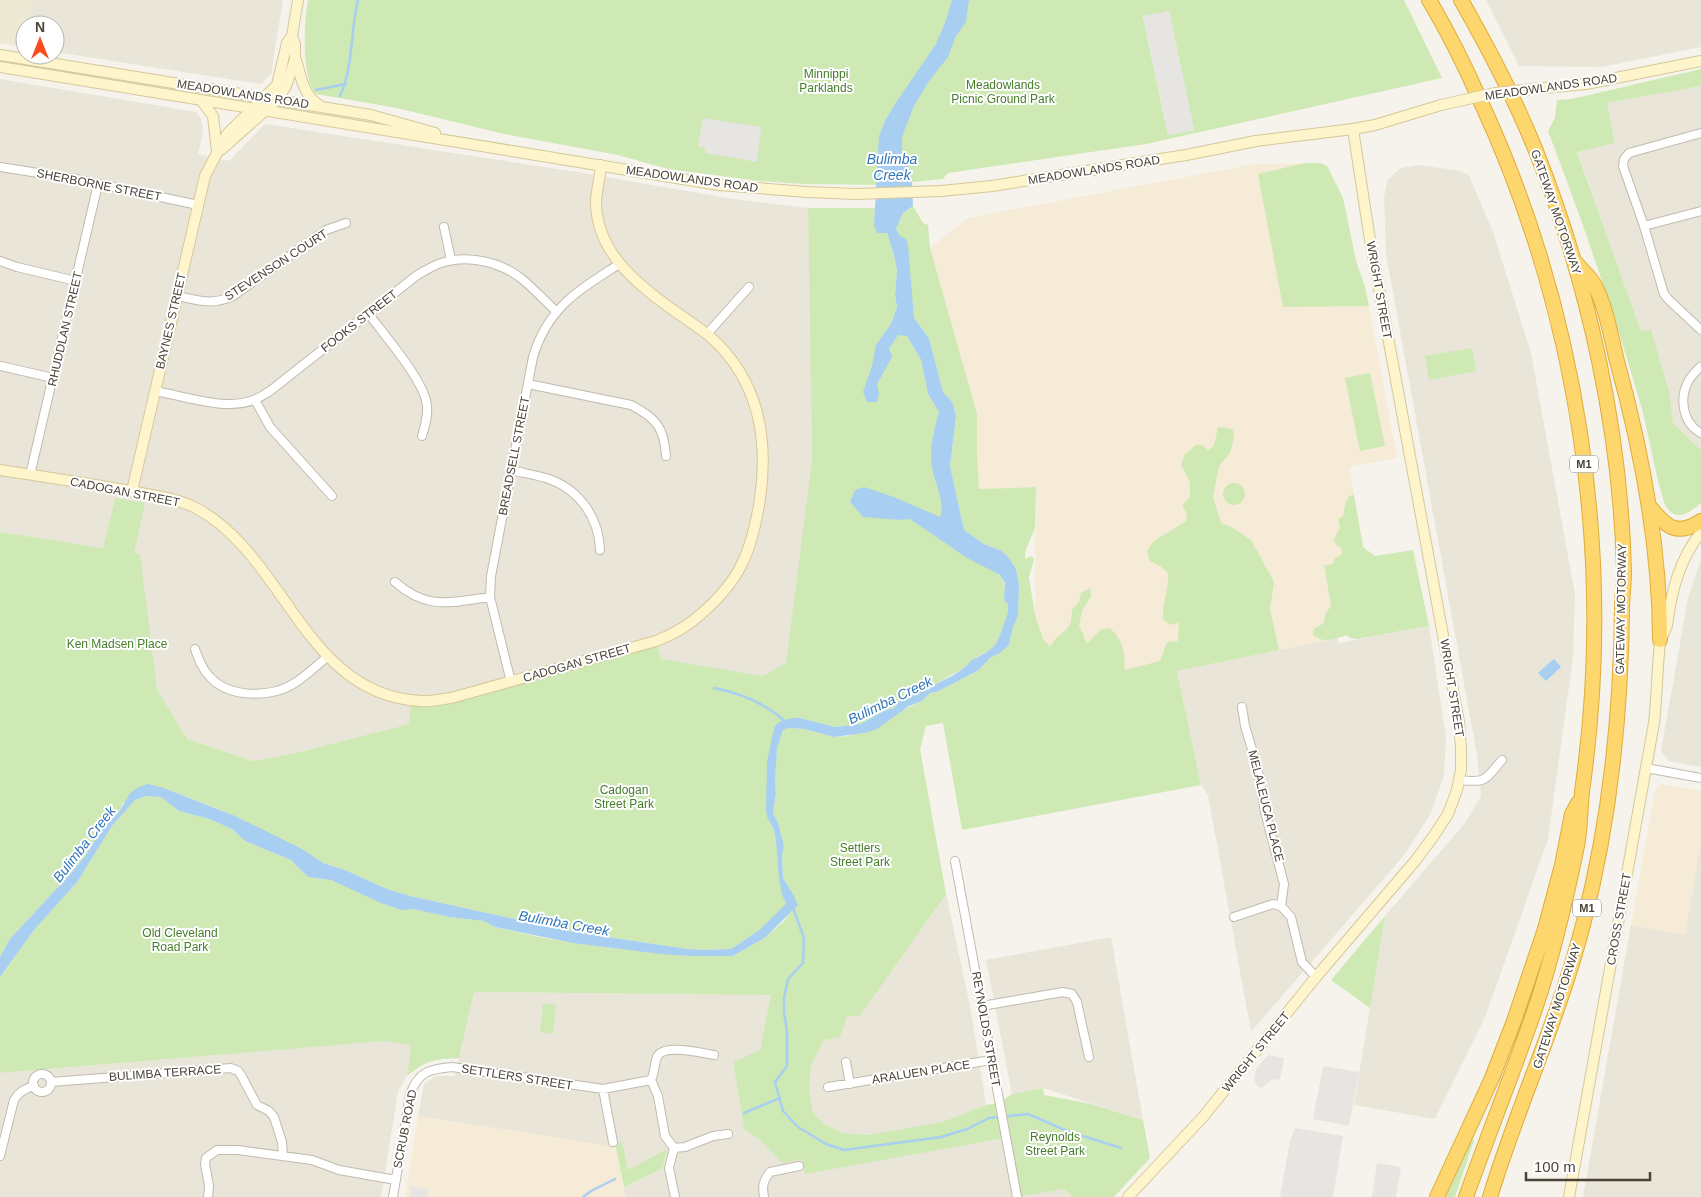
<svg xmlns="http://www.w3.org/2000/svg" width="1701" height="1197" viewBox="0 0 1701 1197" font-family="Helvetica,sans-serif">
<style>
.residential{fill:#e9e5d9}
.commercial{fill:#f6ebd7}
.education{fill:#eee9d5}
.green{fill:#cee9b4;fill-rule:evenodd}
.parking{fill:#e7e5e2}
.water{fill:#a8cff1}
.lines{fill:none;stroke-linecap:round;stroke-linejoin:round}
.stream{stroke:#a8cff1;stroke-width:2.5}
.street-casing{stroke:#c1bbad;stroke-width:10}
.secondary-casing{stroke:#d5c89a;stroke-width:12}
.highway-casing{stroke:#deac3c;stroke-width:16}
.street{stroke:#fff;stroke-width:8}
.secondary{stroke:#fff5cc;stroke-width:10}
.highway{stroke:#fed66e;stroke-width:14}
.secondary-bridge-casing{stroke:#d5c89a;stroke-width:12;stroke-linecap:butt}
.secondary-bridge{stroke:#fff5cc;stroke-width:10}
.labels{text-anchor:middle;stroke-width:4;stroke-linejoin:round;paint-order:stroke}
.shield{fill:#fff;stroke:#807c74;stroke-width:1}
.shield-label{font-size:11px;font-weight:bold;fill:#4a4438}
.park-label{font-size:12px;fill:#457d2a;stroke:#fff}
.street-label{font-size:12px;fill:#4a4438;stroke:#fff}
.water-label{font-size:14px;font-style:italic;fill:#3076b7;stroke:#fff}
</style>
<rect width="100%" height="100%" fill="#f5f3eb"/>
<path class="residential" d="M33 0H283L271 74 261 84 55 52V25H29Z
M1486 0H1701V47L1601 67 1519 66Z
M0 79 196 112 201 118 203 132 198 154 229 161 265 124 583 173 733 199 808 208 812 459 786 664 763 676 661 659 656 641 409 724 296 753 253 761 187 739 157 689 134 553 115 498 103 548 0 532Z
M1701 86V450L1673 423 1670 395 1650 330 1641 331 1577 151 1615 143 1607 103Z
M1419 165 1461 171 1469 176 1493 232 1531 353 1575 594 1573 658 1548 839 1486 1015 1435 1119 1354 1105 1385 916 1465 823 1481 796 1477 755 1386 254 1384 197 1388 179 1401 168Z
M1701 559V767L1669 761 1661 751 1688 598Z
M1429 626 1446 737 1444 775 1431 813 1405 854 1251 1032 1208 795 1201 785 1177 670 1337 638 1339 643Z
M1701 841V1197H1583L1631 925 1685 934Z
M946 894 971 1011 986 1105 942 1122 868 1135 843 1133 824 1124 813 1113 809 1090 811 1066 824 1040 847 1016H860Z
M1111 937 1143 1120 1043 1088 1012 1094 986 960Z
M474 992 772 995 760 1050 733 1062 744 1129 760 1140 782 1162 802 1159 805 1173 1006 1138 1017 1197H625L624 1187 663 1168 667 1154 628 1170 616 1147 418 1116 424 1084 436 1076H455Z
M385 1041 411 1045 407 1076 398 1091 381 1197H0V1073Z
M1064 1189 1073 1197H1018Z"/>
<path class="commercial" d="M1321 163 1327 166 1343 198 1356 261 1365 287 1369 306 1397 458 1349 467 1365 558 1324 566 1337 638 1045 699 1035 615 1036 487 979 489 977 457 930 248 968 218 1255 164Z
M1662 784 1701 791V841L1685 935 1631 925 1655 791 1657 786Z
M418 1116 616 1147 625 1197H405Z"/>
<path class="education" d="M0 0H33L29 25H25V47L0 43Z"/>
<path class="green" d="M308 0H1404L1442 78 1146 144 948 173 943 179 912 182V180L895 185 805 184 759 181 668 169 618 155 504 134 397 108 316 94C301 78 304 21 308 0ZM1169 11 1194 130 1168 135 1143 17ZM761 131 705 153 706 148 698 146Z
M1701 69V86L1607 103 1615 143 1577 152 1641 331 1651 330 1670 395 1673 423 1701 450V503C1689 513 1676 523 1665 505 1655 474 1650 441 1642 409 1615 315 1583 222 1548 131L1555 118 1557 100 1572 99Z
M1305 163H1321L1327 166 1343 198 1356 261 1365 287 1369 306 1283 307 1258 174Z
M913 206 923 223 928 225 930 248 977 414V457L979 489 1036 487 1035 528 1025 552V559L1032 556 1034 560 1029 577 1035 615 1043 639 1050 647 1056 638 1067 629 1071 622 1072 610 1079 602 1081 593 1090 588 1091 596 1082 611 1079 625 1087 644 1101 629 1110 628C1124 642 1124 651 1125 670L1160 661 1167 642 1178 641 1179 622 1170 625 1163 619C1162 603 1169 589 1168 573L1160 566 1150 561 1147 551 1154 541 1186 521 1187 513 1182 505 1190 497V482L1181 465 1185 454 1196 445H1202L1208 450 1214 446 1218 427 1233 429 1234 438 1230 453 1219 466 1213 497 1221 523 1235 529 1251 540 1274 582 1270 609 1279 650 1177 671 1201 785 962 830 943 723 926 726 920 749 946 894 860 1016H847L840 1037 824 1040 811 1066 809 1090 813 1113 824 1124 843 1133 868 1135 942 1122 986 1105 999 1103 1012 1094 1043 1088 1044 1095 1091 1104 1143 1120 1150 1158 1114 1197H1073L1064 1189 1017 1197 1005 1138 805 1174 802 1159 782 1163 760 1140 744 1129 733 1062 760 1050 771 995 474 992 459 1058C434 1059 427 1060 407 1076L411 1045 385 1041 0 1073V977L34 930 78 881 112 826 135 800 146 796 161 797 179 811 209 819 232 829 245 841 291 860 308 877 331 880 401 909H413L449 917 484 921 495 927 544 938 604 947 689 956H733L766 937 783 922 788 916 793 894 783 878 782 855 784 846 778 823 773 813 776 795 775 784 777 749 783 730 788 728 805 729 834 737 848 736 922 701 930 693 937 692 979 670 990 658 1000 653 1009 645 1013 627 1018 616 1019 585 1016 569 1009 558 1002 551 984 544 964 530 950 466 956 417 953 403 943 392 929 338 914 318 900 236 896 229 903 213Z
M808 208H875L874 224 877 232 887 233 894 255 897 271 895 295 897 307 891 324 907 336 921 360 928 394 939 412 933 436 943 509 940 517 992 570C1007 579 1005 584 1004 599L1008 605V612L1000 635 995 645 987 652 978 656 965 667 934 685 919 689 900 700 894 708 883 711 861 724 835 727 800 718H792L774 727 767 817 774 830 787 904 758 931 731 949 705 950 688 949 574 932 410 896 387 889 345 870 323 863 304 850 221 810 164 788 123 803 119 812 104 826 85 856 72 872 10 939 0 957V532L103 548 115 498 145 503 134 553 140 554 157 689 187 739 253 761 296 753 409 724 411 701 423 702 656 641 661 659 763 676 786 663 812 459Z
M1472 348 1476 371 1429 380 1425 356Z
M1370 373 1385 446 1360 451 1345 378Z
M1223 494a11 11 0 1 1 22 0a11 11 0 1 1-22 0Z
M1354 495 1363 547 1375 556 1413 550 1429 626 1357 639 1350 638 1347 635C1334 639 1324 644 1313 635L1314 629 1324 623 1325 614 1331 606 1324 565 1333 564 1335 558 1342 554V549L1336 545 1334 540 1340 527 1338 519 1343 516 1345 505 1349 496Z
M1385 916 1370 1008 1331 980Z
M543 1003 556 1005 553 1034 540 1032Z
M1472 1139 1474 1140 1455 1197H1446Z
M622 1142 628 1170 667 1149 663 1168 624 1187 615 1143Z"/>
<path class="parking" d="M1169 11 1194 130 1168 135 1143 16Z
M703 118 761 127 757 162 705 153 706 148 698 146Z
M1268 1055 1284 1058 1280 1080 1273 1079 1261 1088 1256 1085 1254 1081 1256 1069Z
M1323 1066 1359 1072 1349 1126 1313 1119Z
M1295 1128 1343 1136 1333 1197H1280L1290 1141Z
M1377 1163 1401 1167 1396 1197H1372Z
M411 1186 429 1189 427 1197H409Z"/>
<path class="water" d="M952 0H969L966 22 956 36 948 57 929 81 914 106 902 137V155L909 168 912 182 913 206 903 213 896 229 900 236 907 240 908 245 914 318 929 338 943 392 953 403 956 417 950 466 964 530 984 544 1002 551 1009 558 1016 569 1019 585 1018 616 1013 627 1009 645 1000 653 990 658 979 670 937 692 930 693 922 701 909 706 877 729 864 733 834 737 805 729 788 728 783 730 777 749 775 784 776 794 773 813 778 823 784 846 782 855 783 878 793 894 798 905 766 937 733 956H689L661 954 573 943 495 927 484 921 449 917 413 909 401 910 381 903 331 880 308 877 291 860 245 841 232 829 209 819 179 811 161 797 146 796 135 800 112 826 78 881 34 930 0 977V957L10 939 72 872 85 856 104 826 119 812 130 793 139 787 148 784 164 788 235 816 304 850 323 863 345 870 387 889 410 896 574 932 688 949 705 950 731 949 758 931 786 904 782 894 779 878 776 841 774 830 767 817 766 809 767 762 774 727 779 722 792 718H800L835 727 861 724 883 711 894 708 900 700 919 689 934 685 952 676 965 667 972 660 987 652 995 645 1000 635 1008 612V605L1004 600 1005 583 1000 575 967 558 910 519C893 521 880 518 863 517L850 502 855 490 864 487 894 497 940 517C946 502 934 482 932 467 929 449 934 429 939 412L928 394 921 360 907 336 898 335 889 349 892 357 877 384 879 394 877 402H867L863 392 872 366 876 345 891 324 897 307 895 295 897 271 894 255 887 233H877L874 225 879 136 885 121 895 104 936 44 946 20Z
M1554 659 1561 667 1546 681 1538 673Z"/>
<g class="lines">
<path class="stream" d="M316 90 346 84
M340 96C354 65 350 32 358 0
M714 688C740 693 765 703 786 722
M793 908 804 938 803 963 788 979 784 998V1012L787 1032V1066L775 1082 783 1111 798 1127 826 1144 844 1150 941 1137 967 1129 989 1118 1028 1114 1067 1131 1121 1148
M744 1113 780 1098
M583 1197 591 1191 615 1179"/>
<g class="street-casing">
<path id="street" d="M1701 133 1629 153 1624 159 1623 166 1644 226 1664 294 1668 299 1701 330
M0 167 76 179 198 205
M1644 226 1701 211
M444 227 451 260
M0 261 17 267 76 281
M177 296C199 300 211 306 233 296L326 230 346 223
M368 313C384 335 425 381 427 406 428 417 425 426 422 436
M707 334 749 287
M1 366 53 378
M1700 367C1696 371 1692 375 1689 380 1679 397 1682 423 1701 433
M528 384 631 405C656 418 664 427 666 456
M155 391C184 396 228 412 256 399 261 397 265 394 270 391L416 276C424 271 432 266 441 263 467 254 501 262 522 279 534 289 545 301 556 311
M255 400 270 427 332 496
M511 470C523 473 537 475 549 479 580 490 599 518 600 550
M30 475 98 184
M395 582C428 611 451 602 490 597
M195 649C199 660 202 669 210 677 229 698 270 698 293 684 305 677 316 666 327 657
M511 682 490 597 491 576 533 357C548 307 578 291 619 264
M1242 707 1245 726 1257 766 1265 812 1284 884 1281 906
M1646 768 1701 778
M1459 780C1488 783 1484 780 1502 760
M955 861 1017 1197
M1234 917 1273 904 1281 906 1291 917 1302 962 1316 977
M982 1006 1063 992 1072 994 1077 1002 1089 1057
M846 1062 850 1084
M33 1083a9 9 0 1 1 18 0a9 9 0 1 1-18 0Z
M651 1080C655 1072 654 1065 657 1057 663 1043 702 1053 714 1055
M51 1082 231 1068 238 1071 241 1075 257 1105 269 1111 274 1117 282 1142 283 1156
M828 1087 991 1060
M603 1089 613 1142
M674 1148 669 1168 675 1197
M0 1156 14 1100C19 1092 24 1089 34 1086
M208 1197 209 1186 205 1164 206 1158 217 1150H238L312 1160 339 1170 396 1180
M393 1197 410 1095C418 1071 430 1069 452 1067L603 1089 651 1080 658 1096 665 1136 674 1148 685 1147 713 1136 728 1134
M764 1197C762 1186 763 1181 770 1172L799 1166"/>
</g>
<g class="secondary-casing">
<path id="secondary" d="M0 55 371 115 435 133
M296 60C301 77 303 95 319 105
M0 67 719 185 807 192 856 194 941 191 992 186 1186 155 1256 141 1353 129 1375 125 1441 105
M1543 88 1586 84 1701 61
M201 100 213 116 217 152
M222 149 278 99 286 86 295 59V44L292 36
M0 470C44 477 87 483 131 491 153 495 176 498 196 508 286 556 305 696 421 701 431 702 441 699 451 698L656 641C672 635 688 626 701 614 741 580 752 550 760 499 769 436 758 377 707 334 661 300 595 265 596 200 597 189 600 177 601 165
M132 491 205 176 227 134 277 85 287 43 292 36 298 0
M1128 1197 1203 1117 1316 977 1416 860 1435 834 1448 814 1457 790 1461 770V748L1459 722 1369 234 1353 129
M1569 1197 1654 723C1657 696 1657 669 1660 642 1661 636 1666 631 1667 625 1672 589 1679 561 1701 532"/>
</g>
<g class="highway-casing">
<path id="highway" d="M1429 0C1448 32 1465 66 1480 100 1578 311 1615 553 1583 784 1580 804 1581 825 1577 846 1566 899 1554 952 1537 1003 1515 1068 1489 1132 1466 1197
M1461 0C1489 49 1515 99 1536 151 1588 282 1621 431 1624 572 1624 584 1622 597 1622 609 1621 716 1610 821 1583 925 1559 1018 1518 1105 1490 1197
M1577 264C1582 270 1590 277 1594 284 1606 306 1611 337 1617 361 1642 452 1660 545 1660 640
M1650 507C1666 527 1677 537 1701 521
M1437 1197 1492 1078 1514 1021 1545 929 1562 865 1572 814 1578 803"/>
</g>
<use href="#street" class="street"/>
<use href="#secondary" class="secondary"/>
<use href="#highway" class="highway"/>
<g class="secondary-bridge-casing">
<path id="secondary-bridge" d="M1441 105 1495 93 1543 88"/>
</g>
<use href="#secondary-bridge" class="secondary-bridge"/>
</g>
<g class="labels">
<g class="shield">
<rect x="1570" y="455.5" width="28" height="17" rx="4"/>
<rect x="1573" y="899.5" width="28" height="17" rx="4"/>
</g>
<g class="shield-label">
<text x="1584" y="468">M1</text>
<text x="1587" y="912">M1</text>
</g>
<g class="park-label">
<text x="826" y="78">Minnippi<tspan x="826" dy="14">Parklands</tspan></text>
<text x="1003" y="89">Meadowlands<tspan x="1003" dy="14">Picnic Ground Park</tspan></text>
<text x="117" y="648">Ken Madsen Place</text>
<text x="624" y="794">Cadogan<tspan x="624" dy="14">Street Park</tspan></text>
<text x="860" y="852">Settlers<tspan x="860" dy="14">Street Park</tspan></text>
<text x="180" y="937">Old Cleveland<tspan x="180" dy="14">Road Park</tspan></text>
<text x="1055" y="1141">Reynolds<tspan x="1055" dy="14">Street Park</tspan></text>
</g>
<g class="street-label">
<text transform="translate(1551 87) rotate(-8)" y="4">MEADOWLANDS ROAD</text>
<text transform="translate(243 94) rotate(9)" y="4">MEADOWLANDS ROAD</text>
<text transform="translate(1094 170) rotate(-9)" y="4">MEADOWLANDS ROAD</text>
<text transform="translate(692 179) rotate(8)" y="4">MEADOWLANDS ROAD</text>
<text transform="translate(99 185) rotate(11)" y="4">SHERBORNE STREET</text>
<text transform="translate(1556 212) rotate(71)" y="4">GATEWAY MOTORWAY</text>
<text transform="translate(276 265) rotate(-33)" y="4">STEVENSON COURT</text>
<text transform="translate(1379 290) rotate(80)" y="4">WRIGHT STREET</text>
<text transform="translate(171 321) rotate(-77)" y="4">BAYNES STREET</text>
<text transform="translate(359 321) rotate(-38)" y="4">FOOKS STREET</text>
<text transform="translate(65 329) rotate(-77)" y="4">RHUDDLAN STREET</text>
<text transform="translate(514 456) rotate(-79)" y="4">BREADSELL STREET</text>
<text transform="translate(125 492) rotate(11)" y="4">CADOGAN STREET</text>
<text transform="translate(1621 609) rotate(-89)" y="4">GATEWAY MOTORWAY</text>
<text transform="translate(577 663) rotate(-16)" y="4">CADOGAN STREET</text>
<text transform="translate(1452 688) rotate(81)" y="4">WRIGHT STREET</text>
<text transform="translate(1266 806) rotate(76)" y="4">MELALEUCA PLACE</text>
<text transform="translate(1619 919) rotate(-80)" y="4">CROSS STREET</text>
<text transform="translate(1557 1006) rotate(-72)" y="4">GATEWAY MOTORWAY</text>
<text transform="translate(986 1029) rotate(80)" y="4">REYNOLDS STREET</text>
<text transform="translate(1256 1052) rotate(-51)" y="4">WRIGHT STREET</text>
<text transform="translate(921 1072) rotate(-9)" y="4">ARALUEN PLACE</text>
<text transform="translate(165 1073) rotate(-4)" y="4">BULIMBA TERRACE</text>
<text transform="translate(517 1077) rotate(9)" y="4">SETTLERS STREET</text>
<text transform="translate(405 1129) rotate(-79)" y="4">SCRUB ROAD</text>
</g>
<g class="water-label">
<text x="892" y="164">Bulimba<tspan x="892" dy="16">Creek</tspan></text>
<text transform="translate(890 700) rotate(-26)" y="5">Bulimba Creek</text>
<text transform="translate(84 844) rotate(-52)" y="5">Bulimba Creek</text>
<text transform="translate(564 923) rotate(10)" y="5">Bulimba Creek</text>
</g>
</g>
<g transform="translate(40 40)"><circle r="24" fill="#ffffff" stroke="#b7b4af"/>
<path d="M0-4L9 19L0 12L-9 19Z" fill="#fa4b1d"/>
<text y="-8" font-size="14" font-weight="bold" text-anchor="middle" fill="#4a4438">N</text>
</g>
<path d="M1526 1172v8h124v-8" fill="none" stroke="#4a4438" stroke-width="2.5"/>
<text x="1534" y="1172" font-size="15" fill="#4a4438" stroke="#ffffff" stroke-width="4" paint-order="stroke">100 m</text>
</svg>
